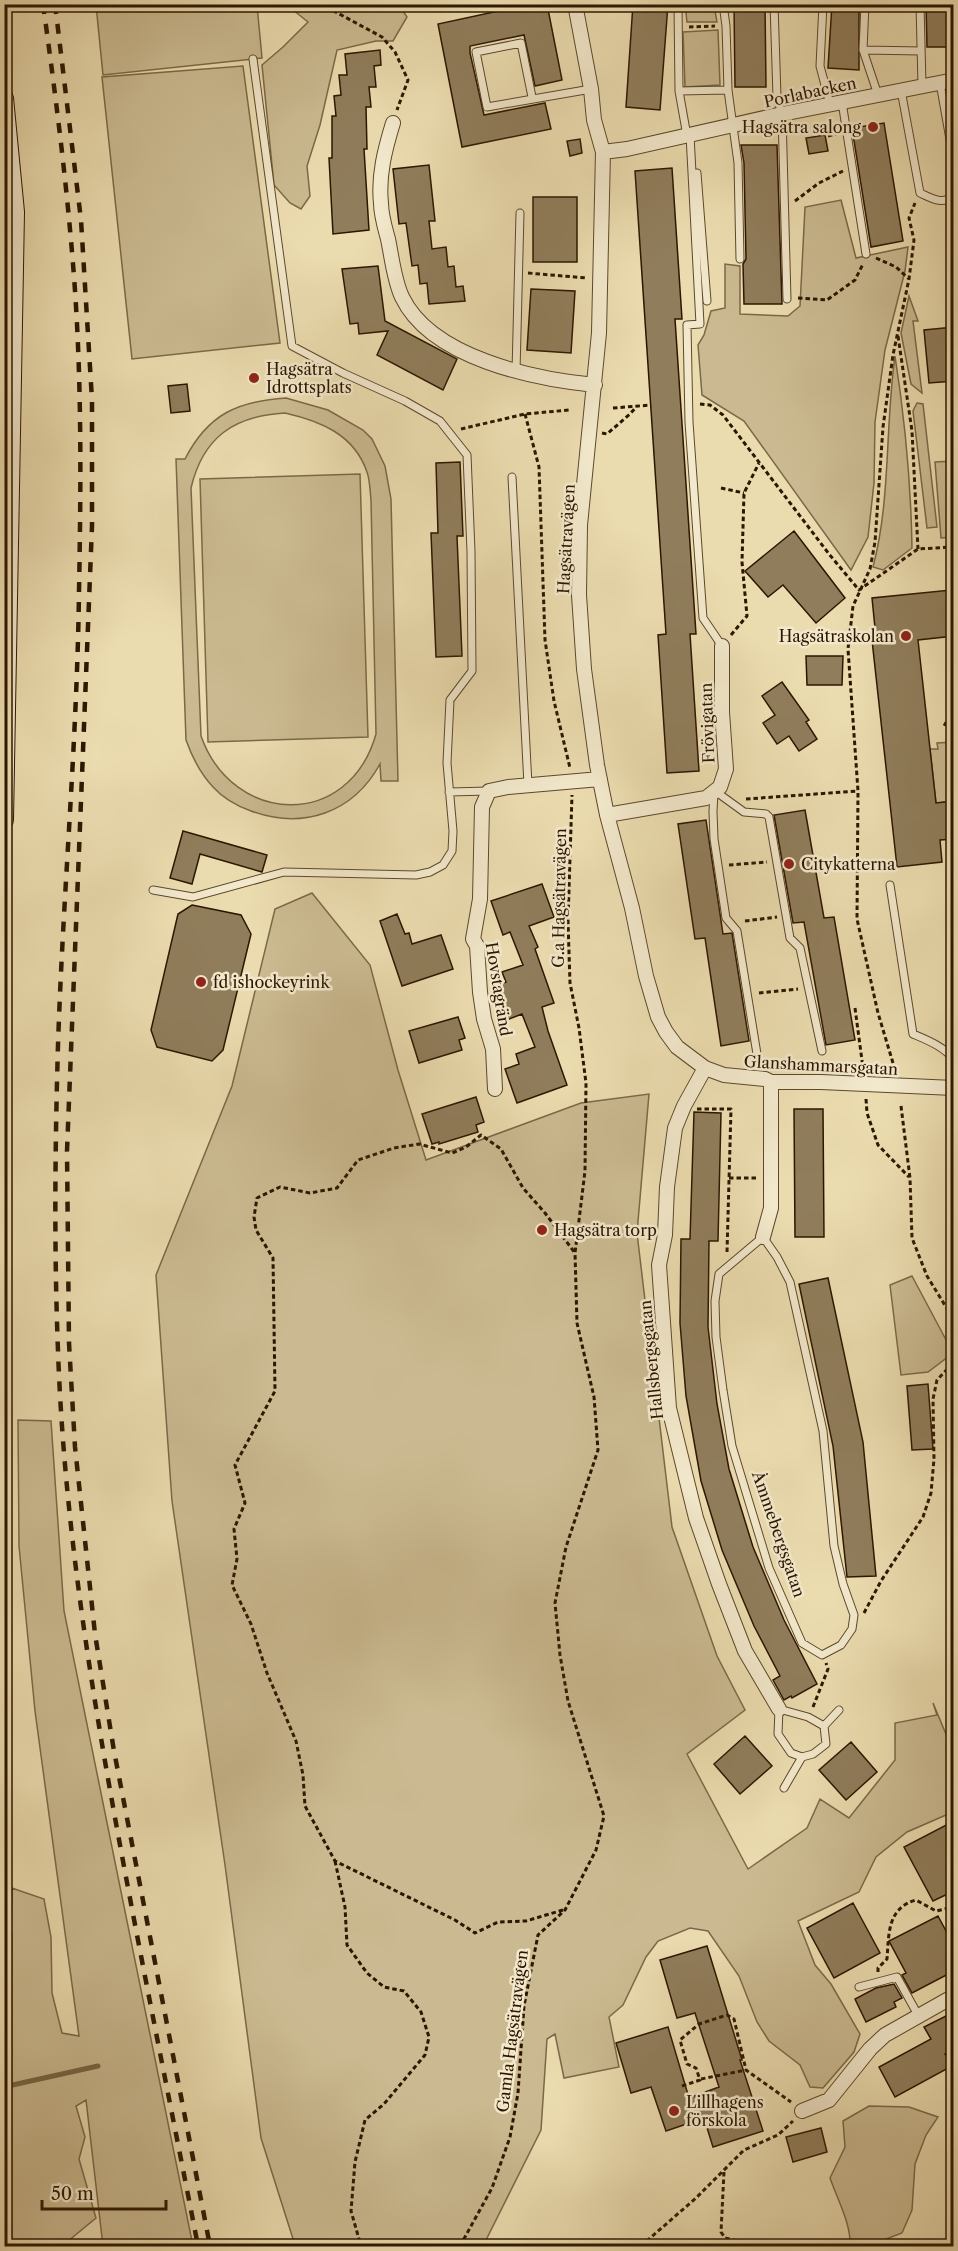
<svg xmlns="http://www.w3.org/2000/svg" width="958" height="2251" viewBox="0 0 958 2251" font-family="'Libre Caslon Text',serif">
<style>
.green{fill:#cbba91;stroke:#7c6848;stroke-width:1.5;fill-rule:evenodd}
.lines{fill:none;stroke-linecap:round;stroke-linejoin:round}
.stream{stroke:#786546;stroke-width:5}
.building{fill:#907d5b;stroke:#2d1600;stroke-width:1.5}
.service-casing{stroke:#5c482c;stroke-width:9}
.minor-casing{stroke:#5c482c;stroke-width:16}
.secondary-casing{stroke:#2d1600;stroke-width:20}
.path{stroke:#2d1600;stroke-width:3;stroke-dasharray:4.5 3;stroke-linecap:butt}
.service{stroke:#f2e8cb;stroke-width:7}
.minor{stroke:#f2e8cb;stroke-width:14}
.secondary{stroke:#f2e8cb;stroke-width:18}
.rail{stroke:#2d1600;stroke-width:4.5;stroke-dasharray:10 10;stroke-linecap:butt}
.poi-dot{fill:#8f2418;stroke:#f2e8cb;stroke-width:2}
.labels{text-anchor:middle;stroke-width:5;stroke-linejoin:round;paint-order:stroke}
.street-label{font-size:16px;fill:#2d1600;stroke:#f2e8cb}
.poi-label{font-size:16px;fill:#2d1600;stroke:#f2e8cb;text-anchor:start}
</style>
<rect width="100%" height="100%" fill="#ebdcaf"/>
<filter id="stains"><feTurbulence type="fractalNoise" baseFrequency=".00333" numOctaves="4"/><feColorMatrix values="0 0 0 0 .2 0 0 0 0 .09 0 0 0 0 .02 0 0 0 .5 -.17"/></filter>
<radialGradient id="worn" r=".72"><stop offset=".6" stop-color="#630" stop-opacity="0"/><stop offset="1" stop-color="#630" stop-opacity=".3"/></radialGradient>
<path class="green" d="M96 5H257L262 58 103 75Z
M287 5H399L407 17 393 41H376L337 50 320 125 307 166 310 196 301 209 290 203 274 185 262 65 283 47 308 22Z
M688 5H714L717 22H687L686 13Z
M718 30 720 85 685 87 683 32Z
M243 66 280 343 132 359 102 77Z
M841 200 856 258 908 247 905 271 885 350 875 422 874 483 868 537 851 570 744 421 702 395 698 345 704 335 711 311 725 308V264L740 266V314L788 316 800 306 805 207Z
M909 296 918 321H913L922 393 911 384 901 333Z
M895 356C905 420 911 484 912 548L883 570 873 567C891 499 885 426 895 356Z
M286 398 328 410 363 430 372 439 385 466 391 499 398 781H381L380 764C353 813 303 830 251 811 237 806 223 798 213 787 200 773 192 757 186 740L176 459H185C208 414 238 401 286 398ZM285 413C320 421 354 434 367 472 370 480 370 491 371 500L376 734C349 830 233 826 201 736L191 488C203 437 234 416 285 413Z
M917 403 923 404 937 527 927 528 913 411Z
M953 461V537L941 538 935 462Z
M360 474 368 737 208 742 200 479Z
M953 742V801L936 803 930 749H938L937 743Z
M312 893 370 965 398 1070 426 1160 581 1103 649 1094 637 1233 672 1527 717 1656 745 1710 687 1754 748 1869 807 1828 820 1799 849 1818 895 1760V1723L937 1715 933 1703 953 1751V1812L907 1832 876 1857 859 1892 798 1921 815 1965 831 1984 860 2034 854 2052 823 2088 810 2087 800 2065 769 2041 757 2022 739 1976 708 1931 690 1928 658 1941 646 1957 623 2005 609 2017 619 2067 564 2078 555 2034 547 2039 541 2130 483 2246H292L294 2242 261 2138 225 1865 172 1501 156 1275 232 1086 275 909Z
M912 1276 953 1353 928 1372 901 1375 890 1285Z
M18 1420 51 1421 64 1611 193 2246H103L86 2100 76 2106 85 2137 79 2159 96 2218 62 2246H9L8 2086 12 1888 44 1899 51 1937 52 1993 62 2033 79 2036 35 1711 19 1546Z
M869 2106 909 2107 938 2117 926 2135 915 2164 912 2210 902 2233 876 2243 850 2239C848 2218 837 2198 830 2178L845 2147 843 2121Z"/>
<g class="lines">
<path class="stream" d="M10 1934V2246
M8 2086 98 2066"/>
</g>
<path class="building" d="M531 4H547L562 80 535 86 524 35 470 46V53L484 115 545 103 551 129 462 147 438 24Z
M633 4H668L660 110 626 107Z
M734 4H765L766 87H735Z
M832 4H859V70L828 68Z
M926 4H954V47H927Z
M380 50 381 65 374 66 376 87H369L371 107H366L367 149H364L369 230 333 234 329 158H332V116H336L334 96 341 95 339 75H347L345 54Z
M884 123 903 241 871 247 852 128Z
M825 135 828 151 809 154 806 138Z
M580 139 582 153 570 156 567 141Z
M741 145H777L782 304H744L743 264 746 259 744 163Z
M429 165 435 221H429L432 249 446 247 448 267 454 266 456 287 463 286 465 301 429 304 427 283 420 284 418 265 412 266 406 223 399 224 393 169Z
M672 168 682 319H675L696 634H690L699 771 667 773 658 635 666 634 635 171Z
M533 197H577V262H533Z
M378 266 385 321 457 359 443 390 377 355 388 331 359 334 358 323 350 324 342 269Z
M531 289 575 291 571 353 527 350Z
M954 327V381L929 383 924 330Z
M187 384 190 411 171 413 168 386Z
M460 462 463 536H457L462 656 436 657 431 533H438L436 463Z
M794 531 845 598 816 623 783 585 768 597 745 571Z
M951 590 954 636 918 640 936 803 954 801V839L940 840 942 862 897 867 871 631 876 638 872 598Z
M806 656H843L842 685H807Z
M782 682 809 720 806 722 817 739 799 751 789 736 777 744 763 723 775 715 762 696Z
M805 810 824 918 834 917 855 1040 826 1045 804 922 793 923 774 815Z
M706 820 723 934 732 933 749 1041 721 1046 705 938 695 939 678 824Z
M183 831 267 855 262 872 200 854 192 884 170 878Z
M542 884 554 917 529 926 538 947 535 949 554 1003 542 1007 548 1031 567 1085 517 1103 505 1069 519 1064 516 1054 535 1047 522 1014 504 1021 492 988 506 982 502 972 523 965 510 932 503 935 491 901Z
M192 905 241 915 251 934 223 1050 212 1061 157 1047 151 1030 178 914Z
M397 914 405 934 409 933 412 944 441 935 453 969 402 986 380 921Z
M458 1017 465 1038 459 1040 462 1050 419 1063 409 1031Z
M476 1097 484 1122 476 1125 478 1132 439 1144V1142L432 1144 422 1114Z
M794 1109H823L824 1237H795Z
M694 1112 721 1113 718 1241H709L708 1327 717 1404 729 1469 753 1547 784 1620 817 1684 792 1698 791 1696 784 1700 773 1680 780 1676 754 1626 722 1550 701 1481 686 1396 680 1323 681 1239H690Z
M828 1278 863 1442 876 1576 847 1577 833 1446 799 1284Z
M928 1384 933 1449 912 1450 907 1386Z
M745 1736 772 1766 740 1794 714 1764Z
M851 1742 877 1772 846 1800 819 1770Z
M954 1821V1891L933 1901 904 1847Z
M853 1903 880 1953 834 1978 807 1928Z
M938 1916 954 1946V1971L912 1993 902 1975 906 1973 889 1941Z
M707 1946 742 2060H740L763 2131 713 2147 704 2118 666 2131 651 2087 631 2093 616 2043 668 2027 689 2098 719 2087 695 2013 677 2018 660 1960Z
M894 1984 902 1998 894 2002 896 2007 866 2022 855 1999 876 1988Z
M954 2012V2049L945 2054 952 2066 895 2097 879 2067 931 2039 924 2027Z
M821 2128 827 2152 793 2162 786 2137Z"/>
<g class="lines">
<g class="service-casing">
<path id="service" d="M678 4 679 91 687 136
M723 4 726 26 728 90 738 163 740 259
M774 4 777 97 782 114 787 299
M823 4 820 66 830 104
M865 4 863 50 878 95
M920 4 922 86
M863 50 921 51
M940 83 954 162
M901 90 920 193C931 198 943 206 954 195
M679 91 728 90
M532 97 521 43 476 52 487 107 591 89
M842 102 866 254
M690 135 700 324 687 325 689 422 703 618 722 646
M697 173 707 301
M950 199 954 221
M516 372 520 213
M512 477 528 785
M715 791 744 812 766 814 769 817 790 938 800 948 822 1051
M449 792 489 791
M714 793 713 811 714 839 726 918 737 931 757 1054
M890 885 913 1034C927 1040 945 1047 954 1060
M153 890 193 897 284 872 416 875 430 872 443 865 452 851 453 831 447 763 450 700 472 671 471 551 467 455 440 421 405 401 343 373 292 346 253 59
M763 1237 777 1257 790 1282 823 1431 834 1546 843 1584 854 1615 852 1629 841 1645 822 1655 802 1643 769 1568 732 1446 723 1390 716 1337 715 1301 719 1274Z
M779 1709 808 1717 824 1726 826 1744 813 1754 802 1757 791 1753 778 1734Z
M824 1726 839 1710
M784 1788 802 1757
M859 1987 897 1977 918 2015"/>
</g>
<g class="minor-casing">
<path id="minor" d="M575 4 591 89 594 120 603 152 599 333 580 525 579 595 584 669 597 765 607 815 632 908 646 976 658 1017 666 1032 677 1047 705 1068 724 1075 765 1079 771 1082H821L954 1088
M393 123C385 149 378 176 381 203 381 215 385 228 388 239 392 258 394 280 402 297 431 358 534 379 595 385
M603 152 627 149 782 114 954 80
M607 815 706 798 720 787 726 769 722 712V646
M705 1068 684 1106 675 1128 667 1187 665 1235 659 1265 669 1408 696 1518 719 1584 745 1651 779 1709
M495 1089 493 1049 484 1019 480 992 477 946 473 939 480 899 482 807 489 791 508 787 600 779
M763 1237 771 1208V1082
M802 2111 829 2100 870 2049 885 2035 954 1996"/>
</g>
<g class="secondary-casing">
<path id="secondary" d="M4 98 15 212 4 820"/>
</g>
<path class="path" d="M330 4 332 10 382 37 395 52 408 80 397 110
M689 27 715 26
M828 136 836 134
M795 201 819 183 843 171
M876 258 896 267 909 279
M528 273 587 278
M798 298 827 300 855 280 863 264
M898 336 912 431 918 549
M700 404 710 405 723 415 829 554 859 590 918 549 954 547
M613 408 651 405
M525 414 539 467 545 640 554 701 570 768
M461 429 525 414 569 410
M602 433 607 434 630 414 637 406
M721 488 744 493
M731 635 747 616 742 562 744 493 759 463
M954 709 944 726H954
M746 799 858 791
M729 865 767 862
M745 921 777 917
M759 993 798 989
M855 1008 863 1068
M893 1063 878 1013 857 919 858 791 848 649 853 606 870 569 875 542 883 427 893 355 909 279 914 240 909 218 915 203
M866 1099 867 1113 878 1145 909 1177
M901 1106 910 1178 912 1238 927 1276 954 1320
M697 1109H731L727 1252
M729 1178H757
M864 1613 881 1581 923 1517 931 1493 934 1459 933 1399 937 1380 954 1362
M813 1707 828 1669 826 1663
M335 1861 345 1907 347 1945 367 1973 384 1987 404 1991 421 2012 429 2037 425 2055 384 2104 365 2120 355 2162 351 2211 361 2246
M563 1910 526 1921 498 1922 475 1933 455 1920 335 1861 305 1806 303 1775 296 1741 267 1673 251 1624 232 1585 237 1559 234 1529 245 1503 235 1465 275 1391 273 1258 256 1230 254 1217 257 1198 280 1187 310 1193 337 1188 358 1160 394 1148 419 1144 452 1153 466 1147 481 1135 501 1149 523 1188 545 1213 575 1253
M878 1972V1968L887 1959C889 1934 887 1908 916 1900L936 1911 954 1907
M701 2079 746 2070
M682 2086 700 2080 696 2068 687 2064 680 2040 699 2024 727 2015 734 2019 746 2070 791 2102
M724 2172 721 2232 725 2238 760 2246
M460 2246 492 2188 510 2137 518 2093 524 2006 538 1935 565 1910 596 1850 604 1816 568 1701 560 1655 555 1603 566 1547 598 1450 594 1397 577 1323 575 1253 585 1171 586 1083 579 1028 570 983 568 921 572 795
M641 2246 696 2198 744 2150 778 2135 793 2121"/>
<use href="#service" class="service"/>
<use href="#minor" class="minor"/>
<use href="#secondary" class="secondary"/>
<path class="rail" d="M43 4C55 91 66 177 73 264 82 373 81 483 79 592 77 743 63 894 58 1045 55 1147 54 1249 58 1351 65 1548 100 1742 137 1935 157 2039 178 2143 198 2246
M55 4 81 220 92 400V526L67 1151 69 1343 75 1447 95 1634 114 1751 210 2246"/>
</g>
<g class="poi-dot">
<circle cx="873" cy="127" r="6"/>
<circle cx="254" cy="378" r="6"/>
<circle cx="906" cy="636" r="6"/>
<circle cx="789" cy="864" r="6"/>
<circle cx="201" cy="982" r="6"/>
<circle cx="542" cy="1230" r="6"/>
<circle cx="674" cy="2111" r="6"/>
</g>
<g class="labels">
<g class="street-label">
<text transform="translate(810 92) rotate(-12)" y="6">Porlabacken</text>
<text transform="translate(566 539) rotate(-87)" y="6">Hagsätravägen</text>
<text transform="translate(707 723) rotate(-92)" y="6">Frövigatan</text>
<text transform="translate(559 898) rotate(-89)" y="6">G.a Hagsätravägen</text>
<text transform="translate(499 989) rotate(81)" y="6">Hovstagränd</text>
<text transform="translate(821 1065) rotate(3)" y="6">Glanshammarsgatan</text>
<text transform="translate(651 1360) rotate(-96)" y="6">Hallsbergsgatan</text>
<text transform="translate(779 1534) rotate(71)" y="6">Åmmebergsgatan</text>
<text transform="translate(512 2031) rotate(-83)" y="6">Gamla Hagsätravägen</text>
</g>
<g class="poi-label">
<text x="861" y="133" text-anchor="end">Hagsätra salong</text>
<text x="266" y="375">Hagsätra<tspan x="266" dy="18">Idrottsplats</tspan></text>
<text x="894" y="642" text-anchor="end">Hagsätraskolan</text>
<text x="801" y="870">Citykatterna</text>
<text x="213" y="988">fd ishockeyrink</text>
<text x="554" y="1236">Hagsätra torp</text>
<text x="686" y="2108">Lillhagens<tspan x="686" dy="18">förskola</tspan></text>
</g>
</g>
<rect width="958" height="2251" fill="none" stroke="#ebdcaf" stroke-width="24"/>
<rect x="6" y="6" width="946" height="2239" fill="none" stroke="#2d1600" stroke-width="3"/>
<rect x="12" y="12" width="934" height="2227" fill="none" stroke="#2d1600" stroke-width="1.5"/>
<path d="M42 2200v9h124v-9" fill="none" stroke="#2d1600" stroke-width="3"/>
<text x="51" y="2200" font-size="18" fill="#2d1600" stroke="#f2e8cb" stroke-width="4.5" paint-order="stroke">50 m</text>
<rect width="100%" height="100%" filter="url(#stains)"/>
<rect width="100%" height="100%" fill="url(#worn)"/>
</svg>
